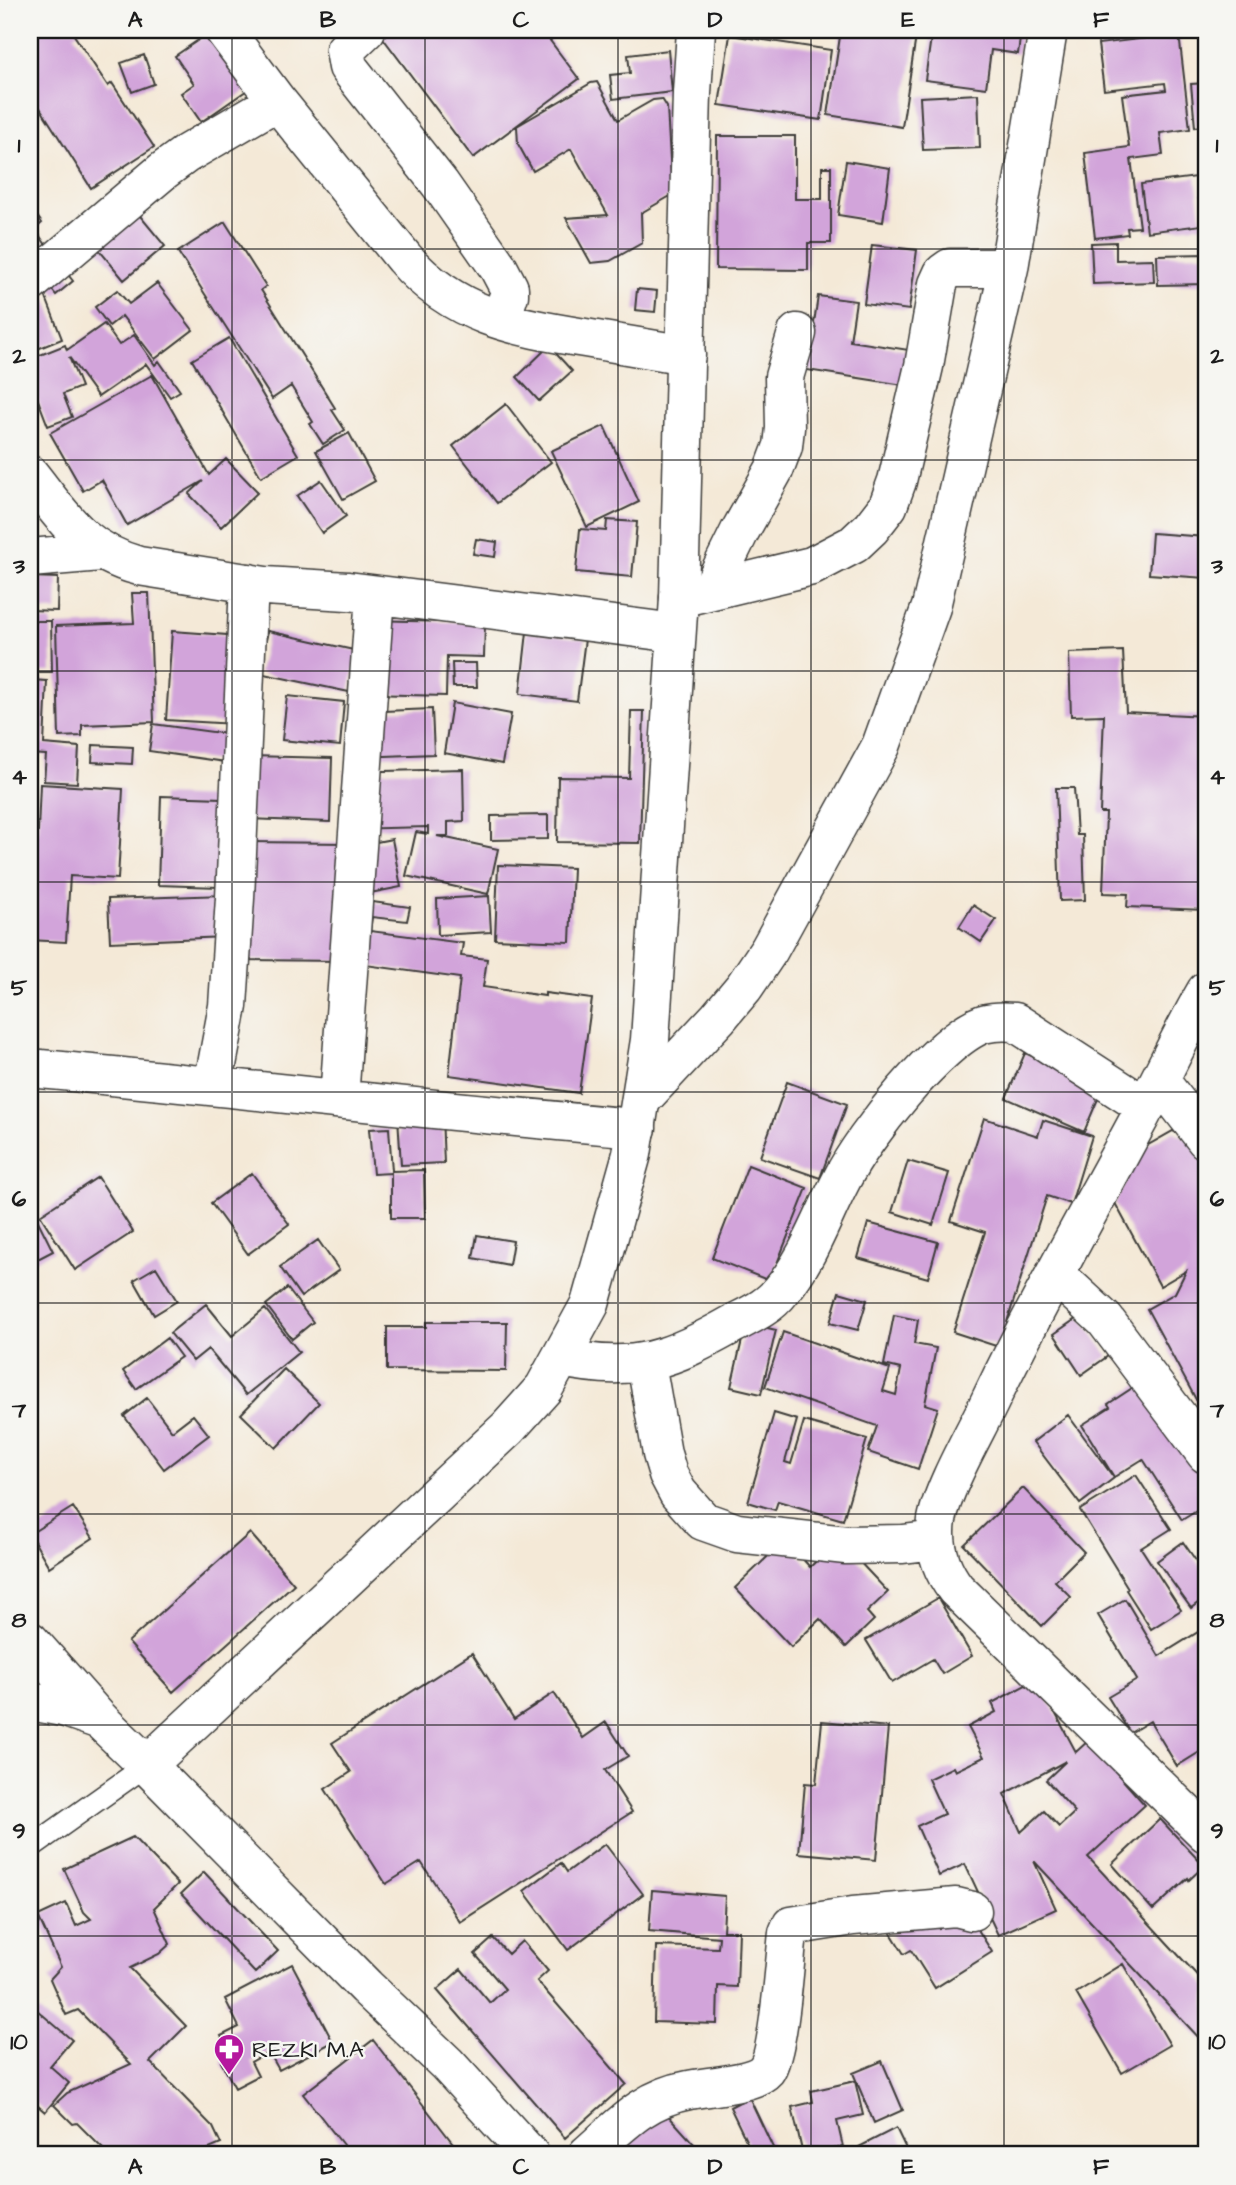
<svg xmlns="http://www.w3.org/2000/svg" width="1236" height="2185" viewBox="0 0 1236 2185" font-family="'Architects Daughter',sans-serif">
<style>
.building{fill:#d2a4da;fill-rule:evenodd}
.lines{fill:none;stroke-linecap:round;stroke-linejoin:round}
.lane-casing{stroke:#3c3b38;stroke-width:24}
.street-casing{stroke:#3c3b38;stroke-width:41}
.secondary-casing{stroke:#3c3b38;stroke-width:41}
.lane{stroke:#fff;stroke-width:21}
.street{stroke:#fff;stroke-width:38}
.secondary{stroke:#fff;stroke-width:38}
.grid{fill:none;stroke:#1c1c1c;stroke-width:2;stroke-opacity:0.55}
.labels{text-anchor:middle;stroke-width:5;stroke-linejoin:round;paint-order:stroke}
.poi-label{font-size:23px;fill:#1c1c1c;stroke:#f6f6f2;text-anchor:start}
.neatline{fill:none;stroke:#1c1c1c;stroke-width:2.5}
.grid-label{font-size:23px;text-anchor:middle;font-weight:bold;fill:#1c1c1c}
</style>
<rect width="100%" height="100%" fill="#f6f6f2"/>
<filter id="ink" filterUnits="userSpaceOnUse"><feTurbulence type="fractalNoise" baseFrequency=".0143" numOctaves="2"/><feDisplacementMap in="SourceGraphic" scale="14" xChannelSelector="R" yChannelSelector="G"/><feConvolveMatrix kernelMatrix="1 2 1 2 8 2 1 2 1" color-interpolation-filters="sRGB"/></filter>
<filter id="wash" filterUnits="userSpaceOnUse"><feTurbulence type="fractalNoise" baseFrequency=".00686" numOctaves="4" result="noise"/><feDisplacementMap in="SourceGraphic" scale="28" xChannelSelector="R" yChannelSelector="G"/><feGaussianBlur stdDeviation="1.57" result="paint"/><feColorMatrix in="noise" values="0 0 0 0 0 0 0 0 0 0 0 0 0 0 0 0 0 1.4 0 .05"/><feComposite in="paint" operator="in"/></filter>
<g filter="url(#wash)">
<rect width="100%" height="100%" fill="#f4e9d7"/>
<g id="blocks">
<path class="building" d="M30 30H82L74 35 108 86 112 83 154 147 91 188 30 92Z
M213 30 266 77 201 122 181 93 194 84 175 56Z
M377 30H542L579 79 473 158Z
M841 30H917L902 127 828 115Z
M932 30H1021L1018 54 991 50 986 88 925 80Z
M1179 34 1190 129 1160 133 1163 155 1131 159 1140 227 1127 228 1128 234 1095 238 1085 153 1129 147 1122 95 1166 90 1165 83 1104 90 1098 44Z
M730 35 831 50 821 120 719 105Z
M668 50 672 92 613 99 610 75 630 73 628 55Z
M144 55 154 84 132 92 121 63Z
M597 82 618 120 653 100 662 99 667 107 672 195 641 213 642 243 610 261 591 263 566 218 608 215 571 149 533 171 518 144 517 126 591 83Z
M1206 83V125L1195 127 1191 84Z
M978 94 980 148 923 150 920 97Z
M30 113 39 126 30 132Z
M717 136H795V199H822V167H831V243H808V270L716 269Z
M846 161 890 168 883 222 838 215Z
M1196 177 1202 225 1147 232 1141 184Z
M30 206 42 223 35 229 46 245 30 257Z
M136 211 165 246 124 280 95 245Z
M225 222 266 286 261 290 335 408 332 410 345 430 323 444 310 424 313 422 291 386 272 399 178 252Z
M1116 242V260L1153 259 1154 282 1093 284 1091 243Z
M872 245 917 250 909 310 864 304Z
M1206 254V284L1158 285 1157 255Z
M62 267 73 281 56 295 45 281Z
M157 283 193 330 155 359 122 316 109 326 95 307 117 290 129 304Z
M637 289 657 291 655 312 635 310Z
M45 295 62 339 30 352V301Z
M818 296 856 301 850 341 909 350 904 385 807 370Z
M104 324 119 345 134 335 155 365 159 361 180 391 170 397 146 364 98 397 69 357 81 387 63 394 72 417 48 426 30 379V359L65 345 67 350Z
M229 338 298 455 261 477 192 360Z
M549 346 572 371 539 401 517 377Z
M152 375 209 475 226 459 258 492 221 527 189 494 203 481 127 525 102 480 83 491 50 433Z
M506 404 551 462 497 503 453 446Z
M604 426 639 502 587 527 551 451Z
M349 433 375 481 343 499 316 451Z
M321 480 346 516 322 533 297 496Z
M607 520 637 522 632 577 576 572 580 529 606 531Z
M1152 533 1206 537V578L1149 574Z
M476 539 497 542 495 557 473 554Z
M30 577 58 578 57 611 30 610Z
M132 593H149L154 722 82 725V736L59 737 56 626 134 623Z
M371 620 485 623 484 657 447 656 446 696 369 694Z
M30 621H51L52 672H30Z
M172 631 241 636 235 724 166 720Z
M268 631 358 651 349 692 259 673Z
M527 632 585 639 577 701 520 694Z
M1123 651 1126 712 1206 716V910L1127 907 1128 894 1103 893 1106 813H1100L1104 715 1071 716 1069 653Z
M452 663H476L477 687H453Z
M30 680 47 681 44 744 79 747 77 783 44 781 46 755 30 754Z
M287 696 344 702 340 746 282 740Z
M452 703 511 714 502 764 444 753Z
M432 709 434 754 361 757 359 712Z
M631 711H644L640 843 557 842 558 777 629 778Z
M153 724 228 734 225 762 149 751Z
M93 745 133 747 132 764 92 762Z
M249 756 332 758 330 822 248 819Z
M463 769 464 821 448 822V836H437L498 849 488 894 406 876 416 832 428 834V827L347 829 345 772Z
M30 775H32L35 829H30Z
M40 784 123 789 118 879 70 876 66 942 30 940V831H38Z
M1056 788H1074L1077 835H1083L1085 900 1060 901Z
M161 796 222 798 219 887 158 885Z
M548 815V839L491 840V816Z
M392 839 401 887 365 894 356 846Z
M243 842 347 843 344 961 234 960Z
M498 865 573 868 570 942 495 939Z
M224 895 225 937 110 942 108 899Z
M489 896 491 932 438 935 437 899Z
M365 901 410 907 407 921 372 917 370 931 463 943 461 956 487 959 483 987 545 996V993L592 999 579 1093 449 1075 460 978 358 964Z
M973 905 996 920 981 942 959 927Z
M1025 1053 1103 1087 1084 1132 1006 1098Z
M787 1082 847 1104 820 1178 760 1157Z
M442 1115 444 1163 401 1165 398 1117Z
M984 1118 1038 1136 1043 1120 1092 1136 1071 1204 1047 1196 999 1347 953 1332 985 1232 951 1221Z
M389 1128 392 1171 424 1170 425 1218H391V1173L373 1174 369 1129Z
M1173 1131 1206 1149V1418L1147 1309 1175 1293 1186 1271 1160 1286 1115 1203 1143 1148Z
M908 1161 949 1173 933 1225 892 1212Z
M748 1165 807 1188 770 1281 712 1258Z
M252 1173 289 1224 248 1254 211 1203Z
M98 1177 133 1232 75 1270 40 1215Z
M30 1205 53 1251 30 1263Z
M868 1223 938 1242 928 1278 858 1258Z
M477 1235 513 1241 509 1265 473 1258Z
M318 1240 339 1270 301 1297 280 1267Z
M156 1267 177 1301 154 1315 134 1280Z
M287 1288 313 1322 292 1339 266 1305Z
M839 1292 867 1300 858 1330 830 1323Z
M206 1304 232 1336 265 1309 299 1352 246 1395 208 1349 193 1361 170 1333Z
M894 1315 918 1320 914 1344 936 1348 925 1404 938 1408 918 1469 868 1452 877 1426 765 1387 783 1332 890 1369 883 1391 896 1395 901 1369 884 1365Z
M1080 1316 1108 1356 1081 1375 1054 1334Z
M426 1322H507L506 1371 387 1370V1327H426Z
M746 1323 776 1330 761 1394 731 1387Z
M167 1338 181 1357 136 1389 123 1371Z
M284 1369 319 1403 276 1448 241 1414Z
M1143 1381 1206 1483V1505L1182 1520 1143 1459 1114 1477 1082 1425 1110 1407 1108 1404Z
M147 1398 172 1431 193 1415 209 1435 164 1469 124 1416Z
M774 1413 797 1420 785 1462 791 1464 804 1421 867 1439 843 1520 778 1501 775 1510 748 1502Z
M1068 1415 1114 1478 1080 1504 1033 1442Z
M1136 1475 1171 1529 1141 1548 1181 1610 1151 1629 1126 1590 1128 1588 1080 1510Z
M1023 1488 1084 1552 1055 1581 1071 1597 1042 1626 964 1545Z
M73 1507 93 1538 49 1567 30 1534Z
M250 1533 294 1584 173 1692 128 1642Z
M785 1540 810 1567 839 1540 888 1592 867 1612 874 1620 846 1647 820 1619 791 1647 735 1588Z
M1183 1542 1206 1575V1597L1191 1608 1157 1561Z
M938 1598 972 1656 942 1674 933 1659 892 1683 866 1640Z
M1125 1599 1159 1656 1203 1629 1206 1634V1748L1177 1766 1150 1721 1130 1733 1108 1697 1137 1680 1098 1615Z
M472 1653 514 1719 554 1693 583 1738 606 1722 628 1756 605 1770 632 1812 460 1922 421 1862 386 1884 325 1789 351 1772 332 1743Z
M1037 1679 1076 1752 1088 1741 1145 1805 1088 1857 1206 1985V2035L1201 2040 1034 1861 1056 1909 998 1935 965 1864 939 1876 917 1826 944 1814 928 1779 953 1767 955 1771 984 1757 968 1727 996 1712 992 1703ZM1066 1761 1046 1780 1075 1812 1059 1827 1044 1811 1021 1832 1004 1794Z
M822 1721 888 1727 876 1860 799 1853 805 1783 816 1784Z
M1160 1819 1204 1866 1189 1880 1188 1878 1153 1910 1112 1864Z
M133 1837 178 1884 154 1908 170 1944 159 1954 130 1968 186 2026 150 2062 213 2127 221 2144 195 2155H109L77 2123 73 2124 54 2105 67 2093 131 2064 78 2010 66 2015 50 1979 61 1967 38 1916 66 1903 76 1926 91 1919 84 1912 64 1869Z
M605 1844 643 1894 568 1950 524 1891 561 1863 567 1872Z
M204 1872 278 1951 255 1973 181 1894Z
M652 1890 725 1896 723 1931H739L737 1987 718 1986 717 2024 654 2022 656 1946 718 1948 719 1937 649 1931Z
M955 1893 992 1952 935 1988 911 1950 904 1954 891 1933Z
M493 1938 508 1954 522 1941 548 1971 537 1981 626 2084 565 2138 437 1990 461 1969 490 2003 505 1989 475 1954Z
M292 1964 333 2042 279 2070 269 2052 251 2062 258 2076 235 2088 221 2062 232 2056 221 2036 239 2027 225 1999Z
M1123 1964 1170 2045 1122 2073 1076 1993Z
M30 2004 72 2040 50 2066 69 2083 45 2112 30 2099Z
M373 2040 462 2155H341L347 2150 303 2094Z
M882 2061 903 2110 874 2123 853 2073Z
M855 2081 863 2115 837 2121 843 2147 803 2155 792 2107 813 2102 811 2091Z
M647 2092 704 2155H600Z
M749 2097 776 2154 774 2155H753L730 2107Z
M896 2128 909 2155H863L859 2147Z
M853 2148 854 2155H824V2153Z"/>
</g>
</g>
<g filter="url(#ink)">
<use href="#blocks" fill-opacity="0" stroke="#3c3b38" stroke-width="2"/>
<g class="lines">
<g class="lane-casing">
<path id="lane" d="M30 1848 147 1765"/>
</g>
<g class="street-casing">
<path id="street" d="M224 30 277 101 404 258C453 315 515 327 585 338 619 344 652 349 686 355
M366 30 345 50 348 67 440 184 498 267 509 288V295L501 320
M30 283 163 171 186 154 277 101
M30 475C64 518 83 551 139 566L265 586 348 591 676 633
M30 558 101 552
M711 590 740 531 774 470 783 446 785 428 784 377 797 333
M679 598 812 566 854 544 871 528 888 506 897 481 924 366 938 284 943 273 950 268H1009
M1206 991C1181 1034 1161 1079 1137 1123 1088 1214 1036 1305 991 1399 976 1431 943 1487 937 1520 933 1546 940 1568 956 1589L1206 1833
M30 1068C232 1087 434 1111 637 1128
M1160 1081 1206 1140
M213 1086 228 1006 235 898 249 583
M339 1099 375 595
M641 1100 718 1018 744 987 769 950 881 746 931 607 1009 268 1048 30
M1055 1274 1105 1320 1206 1454
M562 1358C634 1374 671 1359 733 1324 750 1315 769 1307 781 1291 809 1258 822 1217 842 1179 863 1137 939 1040 983 1024 994 1021 1004 1021 1015 1022L1146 1107
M646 1363 662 1454 668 1474 678 1493 703 1521 737 1533 846 1545 903 1544 936 1540
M30 1701 63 1707 100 1720
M587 2155C620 2126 644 2098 689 2090 708 2086 754 2084 766 2070 779 2053 785 1959 788 1933L791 1926 853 1916 944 1908 956 1907 972 1911"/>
</g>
<g class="secondary-casing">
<path id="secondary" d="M30 1641 100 1720 147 1765 366 1987 447 2064 530 2155
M147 1765 508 1428 544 1388 590 1304 632 1154 650 1040 679 598 692 93 696 30"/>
</g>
<use href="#lane" class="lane"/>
<use href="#street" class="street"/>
<use href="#secondary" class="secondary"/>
</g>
</g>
<path class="grid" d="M232 30V2155M425 30V2155M618 30V2155M811 30V2155M1004 30V2155M30 249H1206M30 460H1206M30 671H1206M30 882H1206M30 1092H1206M30 1303H1206M30 1514H1206M30 1725H1206M30 1936H1206"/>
<defs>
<g id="pharmacy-pin" transform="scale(1.575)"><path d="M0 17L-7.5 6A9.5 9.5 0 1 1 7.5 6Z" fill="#b5179e" stroke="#f6f6f2"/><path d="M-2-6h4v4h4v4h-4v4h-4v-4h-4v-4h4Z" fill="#fff"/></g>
</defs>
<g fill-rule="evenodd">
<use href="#pharmacy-pin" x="229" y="2049"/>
</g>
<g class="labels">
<g class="poi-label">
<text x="252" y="2057">REZKI M.A</text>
</g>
</g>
<rect width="1236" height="2185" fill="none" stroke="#f6f6f2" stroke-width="77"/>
<rect x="38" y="38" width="1160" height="2108" class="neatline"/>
<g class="grid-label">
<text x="135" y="27">A</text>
<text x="328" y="27">B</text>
<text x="521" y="27">C</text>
<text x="715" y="27">D</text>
<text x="908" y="27">E</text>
<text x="1101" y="27">F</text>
<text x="19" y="152">1</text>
<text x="1217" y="152">1</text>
<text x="19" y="363">2</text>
<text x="1217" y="363">2</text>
<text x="19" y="573">3</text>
<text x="1217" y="573">3</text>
<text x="19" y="784">4</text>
<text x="1217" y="784">4</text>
<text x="19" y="995">5</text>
<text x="1217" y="995">5</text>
<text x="19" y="1206">6</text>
<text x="1217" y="1206">6</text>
<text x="19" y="1417">7</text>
<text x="1217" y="1417">7</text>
<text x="19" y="1627">8</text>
<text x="1217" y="1627">8</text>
<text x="19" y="1838">9</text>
<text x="1217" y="1838">9</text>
<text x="19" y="2049">10</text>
<text x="1217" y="2049">10</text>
<text x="135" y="2174">A</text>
<text x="328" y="2174">B</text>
<text x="521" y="2174">C</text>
<text x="715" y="2174">D</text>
<text x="908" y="2174">E</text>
<text x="1101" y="2174">F</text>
</g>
</svg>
